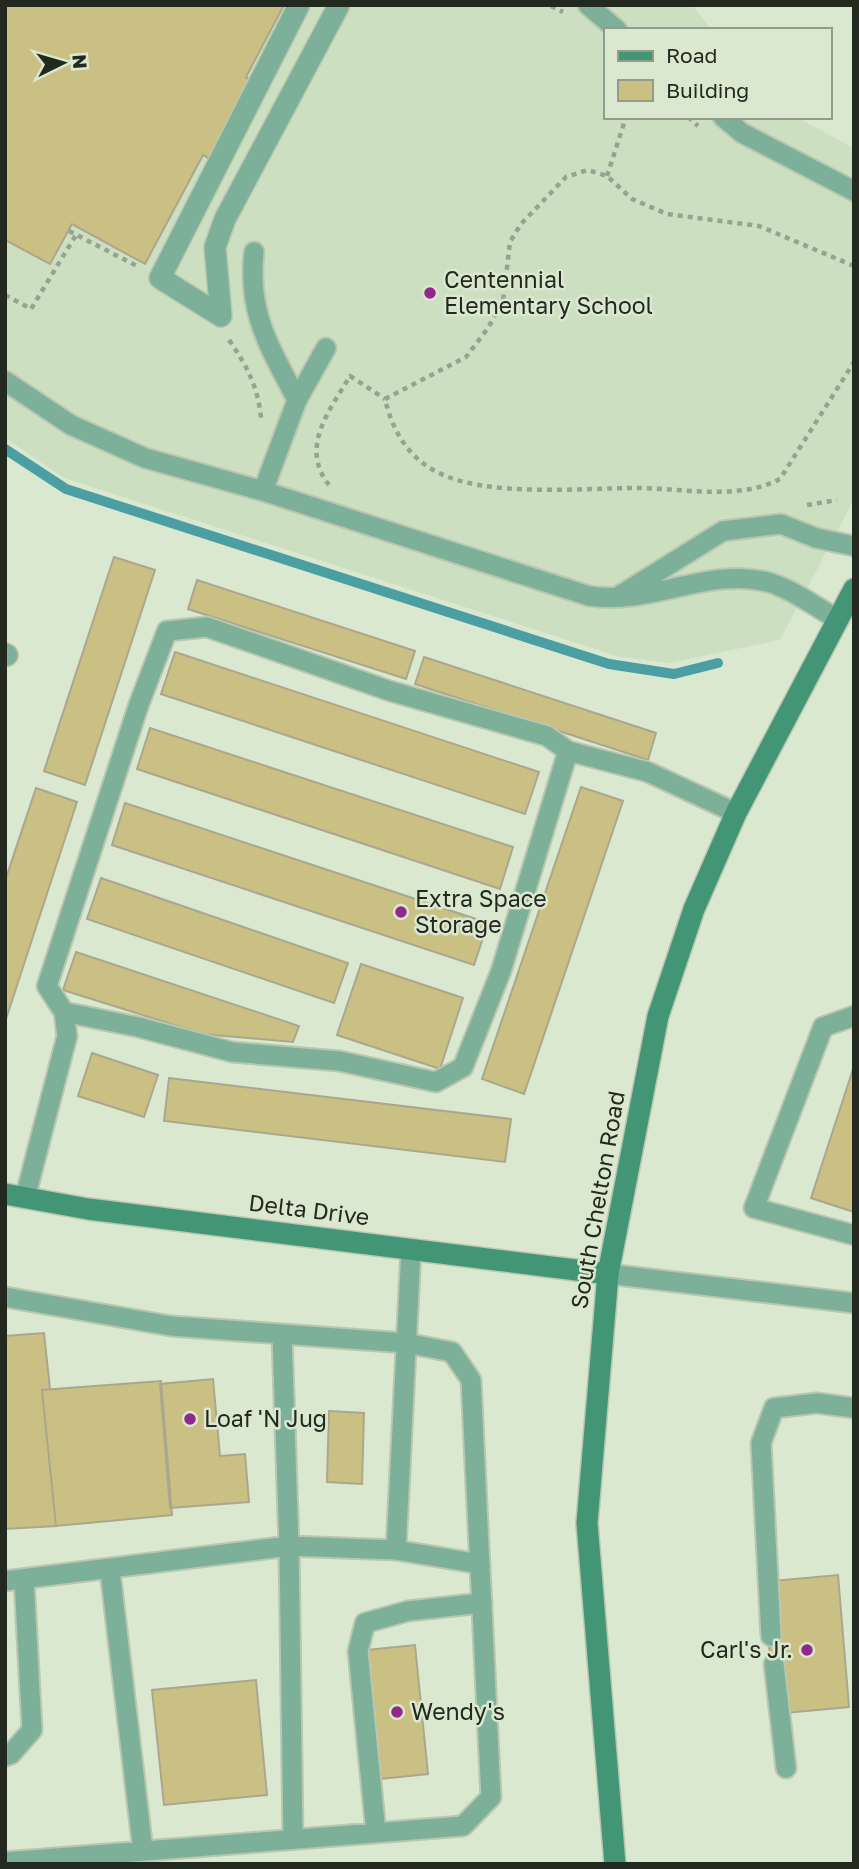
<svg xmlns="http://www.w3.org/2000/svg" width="859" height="1869" viewBox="0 0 859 1869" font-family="'Golos Text',sans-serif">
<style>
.built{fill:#ccdfc0}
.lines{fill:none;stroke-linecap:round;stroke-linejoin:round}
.stream{stroke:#4b9fa2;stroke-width:10}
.building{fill:#cac083;stroke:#aba78e;stroke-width:2}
.lane-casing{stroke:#b9c6b0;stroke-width:23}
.street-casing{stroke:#b9c6b0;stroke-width:24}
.secondary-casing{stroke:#b9c6b0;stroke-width:24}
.path{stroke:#97a290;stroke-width:4.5;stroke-dasharray:5 5;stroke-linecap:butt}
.lane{stroke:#7db099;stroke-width:19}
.street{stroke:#7db099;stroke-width:21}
.secondary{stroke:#429676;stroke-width:21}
.poi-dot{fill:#91288c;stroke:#dae8d0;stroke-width:2.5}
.labels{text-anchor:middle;stroke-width:5;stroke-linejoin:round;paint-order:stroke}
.poi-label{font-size:23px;fill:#242920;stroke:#dae8d0;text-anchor:start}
.street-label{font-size:23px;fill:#242920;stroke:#dae8d0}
</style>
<rect width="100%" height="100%" fill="#dae8d0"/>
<path class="built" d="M5 5H692L712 30H605V117H796L854 148V499L780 640 669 663 620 657 64 478 5 438Z"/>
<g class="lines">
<path class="stream" d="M5 449 66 489 609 664 674 674 718 663"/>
</g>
<path class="building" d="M5 5H284L246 77 255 82 213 161 203 155 145 264 72 224 50 264 5 240Z
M114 557 155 570 85 785 44 771Z
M197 580 415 651 406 679 188 609Z
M175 652 539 772 525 814 161 694Z
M424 657 656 733 648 760 415 684Z
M150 728 513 847 500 889 137 769Z
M581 787 623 801 524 1094 482 1079Z
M36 788 77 802 6 1019 5 881Z
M125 803 488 923 474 965 112 845Z
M101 878 348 963 334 1003 87 919Z
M76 952 299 1026 293 1042 203 1034 63 990Z
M361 964 463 998 440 1069 337 1035Z
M92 1053 158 1075 144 1117 78 1096Z
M854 1066V1212L811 1198Z
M169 1078 511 1119 505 1162 164 1121Z
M44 1333 50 1389 42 1390 56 1526 5 1529V1336Z
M213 1379 220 1456 245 1454 249 1502 170 1508 160 1384Z
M161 1381 172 1515 56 1526 42 1390Z
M329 1411 364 1413 362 1484 327 1482Z
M838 1575 849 1707 785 1713 771 1665 768 1636 773 1581Z
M415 1645 428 1774 380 1779 367 1650Z
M256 1680 267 1795 164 1805 152 1690Z"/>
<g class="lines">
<g class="lane-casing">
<path id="lane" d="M588 5 617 30
M723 117 742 133 854 191
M254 252C247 314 270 347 297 400L263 491
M5 381 71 425 145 458 263 491 589 596C651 606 710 565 771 583 793 590 816 607 837 619
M297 400 326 348
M619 596 723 531 781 524 816 538 854 546
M568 751 648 772 736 813
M854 1016 823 1027 754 1208 854 1235
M25 1198 67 1036 64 1012 47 986 139 704 167 631 207 627 390 691 547 736 568 751 501 971 463 1067 436 1082 339 1061 232 1052 138 1027 64 1012
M608 1274 854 1303
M5 1297 171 1326 406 1343 452 1352 471 1380 491 1797 463 1826 5 1862
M282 1336 289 1546 293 1839
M396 1550 411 1249
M110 1571 143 1851
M5 1581 289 1546 396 1550 480 1564
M771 1636 761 1443 774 1408 817 1403 854 1408
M774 1664 786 1768
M5 1756 11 1754 32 1730 24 1579
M376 1833 358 1651 365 1623 408 1611 482 1603"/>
</g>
<g class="street-casing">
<path id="street" d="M299 5 160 278 221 316 215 247 225 219 339 5
M5 654 7 655"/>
</g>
<g class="secondary-casing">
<path id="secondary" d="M5 1194 88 1209 608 1274
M615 1864 587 1523 608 1274 658 1016 694 909 736 813 854 589"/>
</g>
<path class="path" d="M551 6 563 12
M688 117 698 126
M607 176 626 117
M69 231 137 266
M854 266 759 226 667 214 632 199 607 176 588 170 566 177 521 224 510 242 503 301 488 328 466 357 385 399C392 429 407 456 435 471 484 498 581 488 637 488 683 488 737 501 780 479L854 362
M5 295 31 309 76 235
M229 340C247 366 258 387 261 418
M329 485C299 447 330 410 350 376L385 399
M807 505 837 500"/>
<use href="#lane" class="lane"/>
<use href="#street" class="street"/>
<use href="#secondary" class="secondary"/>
</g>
<g class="poi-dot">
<circle cx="430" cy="293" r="7"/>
<circle cx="401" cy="912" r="7"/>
<circle cx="190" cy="1419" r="7"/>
<circle cx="807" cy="1650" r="7"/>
<circle cx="397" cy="1712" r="7"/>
</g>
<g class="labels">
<g class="poi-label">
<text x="444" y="288">Centennial<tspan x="444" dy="26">Elementary School</tspan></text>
<text x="415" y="907">Extra Space<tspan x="415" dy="26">Storage</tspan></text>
<text x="204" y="1427">Loaf 'N Jug</text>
<text x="793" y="1658" text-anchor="end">Carl's Jr.</text>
<text x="411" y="1720">Wendy's</text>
</g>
<g class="street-label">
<text transform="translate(598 1200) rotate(-80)" y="8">South Chelton Road</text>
<text transform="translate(309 1210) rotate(7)" y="8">Delta Drive</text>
</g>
</g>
<rect width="859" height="1869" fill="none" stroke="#242920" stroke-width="14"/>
<rect x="604" y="28" width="228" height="91" fill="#dae8d0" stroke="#919c8a" stroke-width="2"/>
<rect x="618" y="51" width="35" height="10" fill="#429676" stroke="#919c8a" stroke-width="2"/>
<text x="666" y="63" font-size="21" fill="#242920">Road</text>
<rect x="618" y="80" width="35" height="21" fill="#cac083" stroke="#919c8a" stroke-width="2"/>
<text x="666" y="98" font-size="21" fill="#242920">Building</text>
<g transform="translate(63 63) rotate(85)" stroke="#dae8d0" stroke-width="5" paint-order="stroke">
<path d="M0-5L12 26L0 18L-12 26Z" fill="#242920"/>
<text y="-10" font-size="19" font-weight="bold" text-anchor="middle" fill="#242920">N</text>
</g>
</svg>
